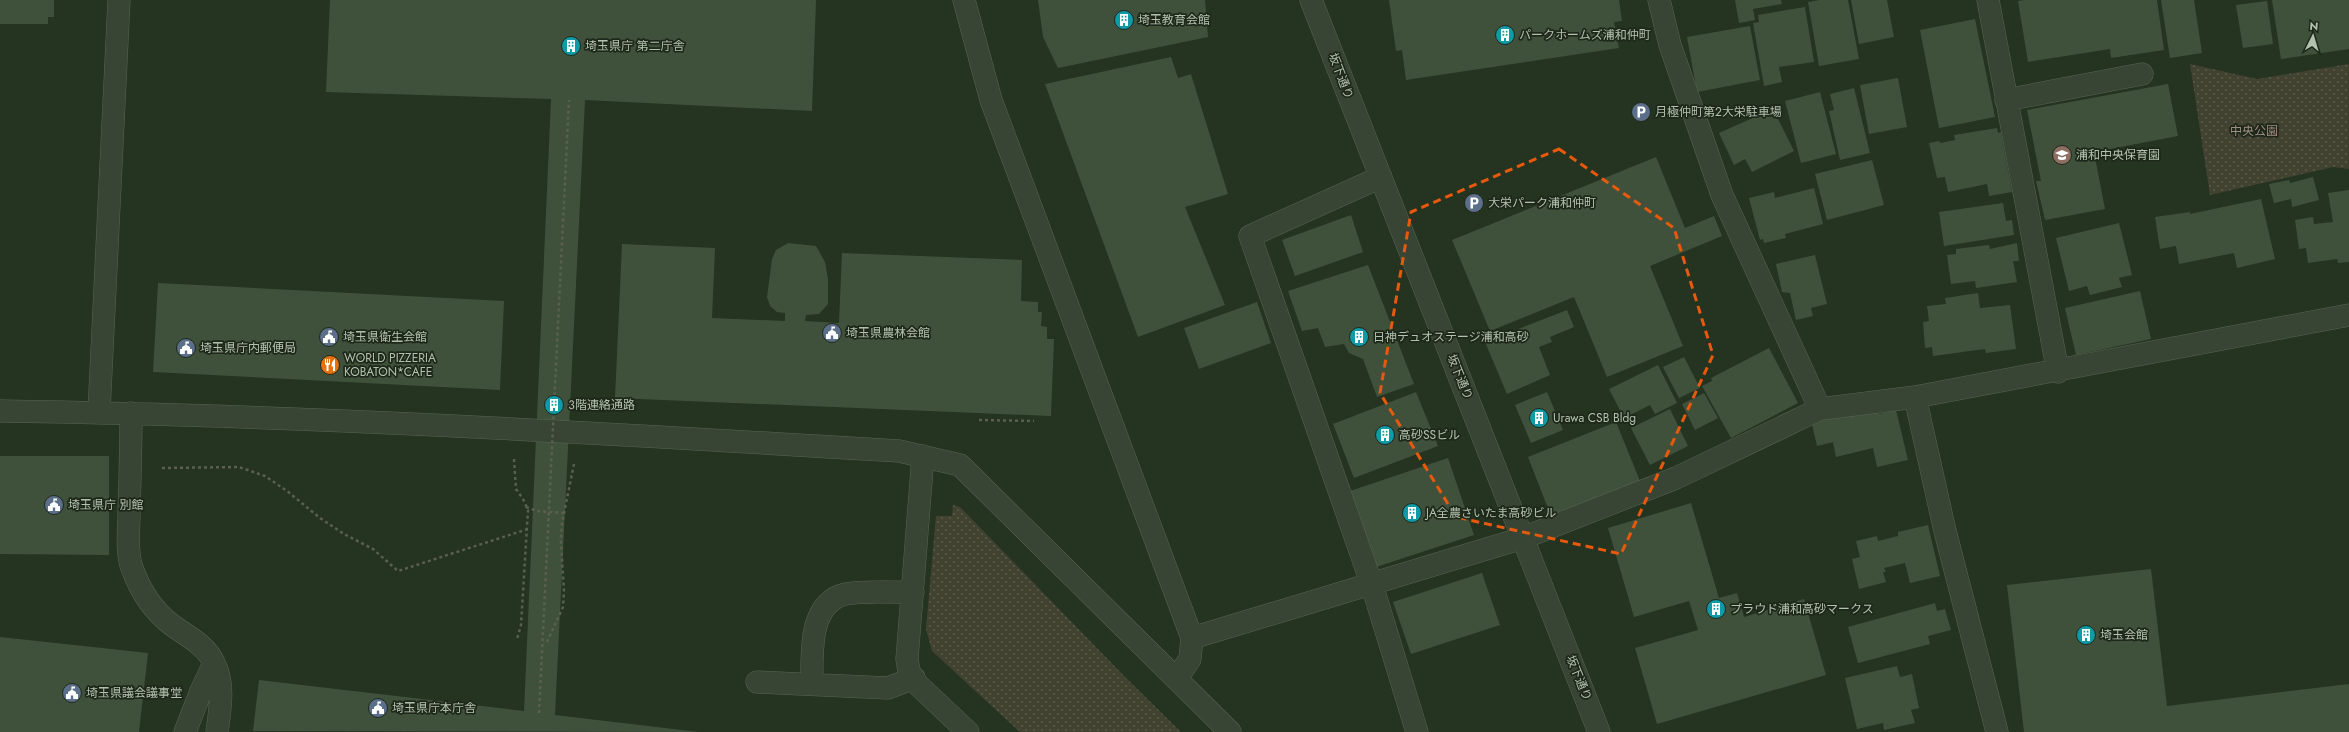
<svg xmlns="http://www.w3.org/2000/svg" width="2349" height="732" viewBox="0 0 2349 732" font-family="Jost,'Noto Sans JP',sans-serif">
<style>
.green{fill:url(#green-dots)}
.building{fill:#40513b}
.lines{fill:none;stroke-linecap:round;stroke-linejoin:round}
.minor-casing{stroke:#586555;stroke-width:23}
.path{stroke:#59604d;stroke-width:2.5;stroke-dasharray:3 3;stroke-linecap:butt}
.minor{stroke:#384434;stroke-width:22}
.path-bridge{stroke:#59604d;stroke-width:2.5;stroke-dasharray:3 3;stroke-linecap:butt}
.marked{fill:none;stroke:#e8590c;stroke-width:3;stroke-dasharray:8 5;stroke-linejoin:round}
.labels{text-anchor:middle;stroke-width:3.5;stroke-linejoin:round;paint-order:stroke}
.poi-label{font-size:12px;fill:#b2c1ae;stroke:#1d281a;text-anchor:start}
.street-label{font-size:12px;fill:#b2c1ae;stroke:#1d281a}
.park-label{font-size:12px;fill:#9f8d80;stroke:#1d281a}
</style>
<defs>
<pattern id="green-dots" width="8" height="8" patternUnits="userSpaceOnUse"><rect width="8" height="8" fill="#424231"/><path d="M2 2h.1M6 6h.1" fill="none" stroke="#5b5c4c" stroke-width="1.8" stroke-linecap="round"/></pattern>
</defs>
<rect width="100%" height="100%" fill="#253321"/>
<path class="green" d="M2190 64 2257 79 2349 64V169L2333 167 2210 195Z
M953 505 960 507 1125 677 1181 732H1020L932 651 926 629 936 516H952Z"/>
<path class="building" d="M0 0H54V17H48V24H0Z
M330 0H816L812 111 585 100 555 715 699 732 253 731 259 680 524 711 551 99 326 92Z
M1038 0H1205L1208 37 1058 68 1043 37Z
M1389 0H1619L1622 21 1614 22 1619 48 1406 80 1402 50 1396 51Z
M1735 0H1781L1782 4 1753 9 1755 20 1739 23Z
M1820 0H1848L1859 59 1819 66 1808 2Z
M1851 0H1887L1894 37 1859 44Z
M2025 0H2157L2164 50 2111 58 2110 49 2028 62 2018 1Z
M2161 0H2194L2202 53 2170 58Z
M2272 0H2349V49L2281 59Z
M2267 1 2273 44 2243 48 2236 5Z
M1805 7 1814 62 1779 67 1782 82 1764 86 1753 23 1759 22 1758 15Z
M1975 19 1995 117 1939 128 1920 30Z
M1750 26 1760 80 1697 92 1687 37Z
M1171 57 1178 78 1191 74 1228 194 1185 207 1225 305 1138 337 1045 84Z
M1898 78 1907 127 1869 134 1860 85Z
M2168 84 2178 136 2094 152 2105 209 2045 220 2036 181H2041L2027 110Z
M1854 88 1870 153 1840 160 1829 111 1834 110 1830 94Z
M1820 92 1836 154 1801 163 1785 101Z
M1773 109 1794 151 1752 172 1745 159 1734 165 1719 133Z
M1997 128 1998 133 2001 132 2012 192 1989 196 1987 184 1948 192 1945 177 1937 178 1929 143 1939 141 1940 143 1955 140 1954 135Z
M1656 157 1685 228 1714 216 1722 236 1650 266 1683 346 1607 377 1574 297 1490 331 1452 240Z
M1872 160 1884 205 1827 220 1815 174Z
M2313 177 2319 200 2292 207 2291 199 2274 203 2269 184 2289 180 2290 183Z
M1814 188 1823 224 1785 234 1786 238 1764 243 1763 239 1760 240 1749 198 1774 192 1775 198Z
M2349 190V262L2338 263 2337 259 2308 263 2306 248 2299 249 2295 220 2313 217 2314 224 2333 222 2328 193Z
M2261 199 2275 259 2237 268 2234 253 2179 264 2176 246 2160 249 2155 217 2190 212V214Z
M2003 203 2006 221 2012 220 2014 235 1944 246 1939 212Z
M1351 215 1363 252 1295 276 1282 240Z
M2119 223 2132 275 2119 278 2122 287 2090 295 2087 286 2069 291 2056 238Z
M788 243 816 246 825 262 828 279V304L819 314 806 315 805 321 839 323 842 253 1022 260 1021 301 1038 302V312H1042L1041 326 1047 327V339H1054L1051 416 615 398 622 244 715 248 712 318 785 321V313L777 312 770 306 767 297 772 259 776 250Z
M2017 243 2019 261H2013L2017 282 1976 288 1975 281 1951 284 1947 255 1956 254V249L1989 245 1990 249Z
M1815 255 1827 304 1811 308 1813 316 1796 320 1790 293 1782 292 1776 264Z
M1368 265 1414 384 1377 397 1363 359 1349 353 1344 344 1325 347 1318 328 1302 331 1288 291Z
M158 283 504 301 500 390 153 372Z
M2140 291 2151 339 2076 355 2065 308Z
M1978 293 1980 308 2010 305 2016 349 1986 353 1985 349 1933 356 1932 347 1925 348 1923 322 1929 321 1927 306 1946 304 1945 298Z
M1257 302 1271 343 1199 369 1184 328Z
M1567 310 1574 327 1550 337 1552 342 1539 347 1550 375 1507 394 1485 342Z
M1769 348 1798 403 1731 438 1702 386 1712 381 1711 378Z
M1684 357 1700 388 1679 398 1663 367Z
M1658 365 1677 403 1655 414 1650 405 1624 418 1609 389Z
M1416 392 1438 446 1354 478 1333 424Z
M1547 392 1563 430 1531 443 1515 405Z
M1704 393 1718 418 1695 430 1682 404Z
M1670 409 1688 446 1650 465 1631 428Z
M1896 410 1908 460 1877 467 1873 448 1836 457 1833 442 1817 446 1811 420 1852 411 1853 416 1879 411V414Z
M1616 422 1640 481 1551 516 1528 457Z
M0 456H109V555L0 554Z
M1448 458 1474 535 1376 567 1350 491Z
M1691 503 1719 598 1737 593 1744 617 1804 599 1826 675 1657 724 1635 648 1698 630 1689 601 1634 617 1608 528Z
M1928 525 1940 576 1910 583 1905 563 1884 568 1886 572H1883L1886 582 1859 589 1852 559 1860 557 1856 541 1877 536 1878 541 1898 536V532Z
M2151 569 2167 706 2349 684V732H2024L2007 585Z
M1482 573 1500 625 1411 654 1393 602Z
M1935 603 1937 611 1945 609 1951 630 1928 636 1930 644 1858 663 1848 627Z
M0 637 148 653 139 732H0Z
M1897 666 1900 677 1912 674 1919 708 1911 710 1915 723 1884 730 1883 723 1857 729 1845 678Z"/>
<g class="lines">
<g class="minor-casing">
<path id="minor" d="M964 0 991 100 1192 638 1190 659 1177 678
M1311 0 1599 732
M1659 0 1670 45 1722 195 1820 409
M1988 0 2058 372
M2006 100 2142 74
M1381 177 1250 236 1372 585 1417 732
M1915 397 2349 315
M0 411C300 415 600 433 899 451L960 465 1230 732
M99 412 119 0
M131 413C131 447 130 480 129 514 129 531 126 552 132 568 140 590 153 611 172 625 187 636 206 645 214 663 225 684 220 709 217 732
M923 456 907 659 909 671 917 684 968 732
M1192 638 1523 538 1676 478 1820 409 1915 397 1945 531 1997 732
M757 682 888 688 914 678
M812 684C812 655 808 602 846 594 865 590 893 593 913 592
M185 732 201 691 214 663"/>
</g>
<path class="path" d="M979 420 1034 421
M514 459 516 489 523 499 528 510 521 625 517 639
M162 468 239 467 265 476 287 491 320 518 344 534 373 549 398 571 528 529
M526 507 537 511 564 513
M547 642 563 607 564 592 561 542 562 523 574 464"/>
<use href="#minor" class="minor"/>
<path class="path-bridge" d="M539 713 569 100"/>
</g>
<path class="marked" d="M1559 149 1674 228 1713 355 1621 554 1456 517 1380 393 1411 212Z"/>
<defs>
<g id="building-disc" transform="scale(1)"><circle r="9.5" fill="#0f9aa8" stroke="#1d281a"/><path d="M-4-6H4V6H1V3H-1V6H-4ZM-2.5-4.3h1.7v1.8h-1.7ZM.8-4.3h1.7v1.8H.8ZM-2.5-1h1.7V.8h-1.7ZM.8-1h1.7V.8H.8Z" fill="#fff"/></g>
<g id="parking-disc" transform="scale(1)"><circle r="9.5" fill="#5c6f8a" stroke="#1d281a"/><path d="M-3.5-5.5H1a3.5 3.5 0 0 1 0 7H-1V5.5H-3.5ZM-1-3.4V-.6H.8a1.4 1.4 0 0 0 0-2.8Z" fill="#fff"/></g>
<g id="school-disc" transform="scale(1)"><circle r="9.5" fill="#8d6e63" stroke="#1d281a"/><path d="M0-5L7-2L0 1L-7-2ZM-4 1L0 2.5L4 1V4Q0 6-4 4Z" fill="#fff"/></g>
<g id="civic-disc" transform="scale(1)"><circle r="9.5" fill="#5c6f8a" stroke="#1d281a"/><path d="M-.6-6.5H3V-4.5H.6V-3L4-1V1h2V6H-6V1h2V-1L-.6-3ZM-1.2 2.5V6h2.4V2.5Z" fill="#fff"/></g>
<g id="restaurant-disc" transform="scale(1)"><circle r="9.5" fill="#e8710a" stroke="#1d281a"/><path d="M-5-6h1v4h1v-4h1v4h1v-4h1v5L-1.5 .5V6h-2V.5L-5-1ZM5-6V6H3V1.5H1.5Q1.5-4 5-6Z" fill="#fff"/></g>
</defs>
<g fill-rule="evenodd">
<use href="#building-disc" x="1124" y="20"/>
<use href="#building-disc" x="1505" y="35"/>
<use href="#building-disc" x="571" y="46"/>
<use href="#parking-disc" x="1641" y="112"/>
<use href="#school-disc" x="2062" y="155"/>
<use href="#parking-disc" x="1474" y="203"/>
<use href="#civic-disc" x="832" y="333"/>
<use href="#civic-disc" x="329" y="337"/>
<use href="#building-disc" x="1359" y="337"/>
<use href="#civic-disc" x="186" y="348"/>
<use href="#restaurant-disc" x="330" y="365"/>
<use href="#building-disc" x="554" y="405"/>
<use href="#building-disc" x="1539" y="418"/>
<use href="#building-disc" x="1385" y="435"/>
<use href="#civic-disc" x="54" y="505"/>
<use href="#building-disc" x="1412" y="513"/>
<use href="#building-disc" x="1716" y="609"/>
<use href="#building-disc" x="2086" y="635"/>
<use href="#civic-disc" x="72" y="693"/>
<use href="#civic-disc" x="378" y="708"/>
</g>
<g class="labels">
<g class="poi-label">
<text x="1138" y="24">埼玉教育会館</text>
<text x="1519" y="39">パークホームズ浦和仲町</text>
<text x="585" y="50">埼玉県庁 第二庁舎</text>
<text x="1655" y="116">月極仲町第2大栄駐車場</text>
<text x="2076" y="159">浦和中央保育園</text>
<text x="1488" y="207">大栄パーク浦和仲町</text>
<text x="846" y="337">埼玉県農林会館</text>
<text x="343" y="341">埼玉県衛生会館</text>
<text x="1373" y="341">日神デュオステージ浦和高砂</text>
<text x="200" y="352">埼玉県庁内郵便局</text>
<text x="344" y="362">WORLD PIZZERIA<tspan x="344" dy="14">KOBATON*CAFE</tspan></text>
<text x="568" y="409">３階連絡通路</text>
<text x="1553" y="422">Urawa CSB Bldg</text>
<text x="1399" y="439">高砂SSビル</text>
<text x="68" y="509">埼玉県庁 別館</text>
<text x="1426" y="517">JA全農さいたま高砂ビル</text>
<text x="1730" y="613">プラウド浦和高砂マークス</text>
<text x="2100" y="639">埼玉会館</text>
<text x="86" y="697">埼玉県議会議事堂</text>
<text x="392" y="712">埼玉県庁本庁舎</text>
</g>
<g class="street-label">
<text transform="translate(1341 76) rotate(69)" y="4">坂下通り</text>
<text transform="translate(1460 377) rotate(68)" y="4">坂下通り</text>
<text transform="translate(1579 678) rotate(68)" y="4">坂下通り</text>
</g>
<g class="park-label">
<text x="2254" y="135">中央公園</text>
</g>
</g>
<g transform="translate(2313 36) rotate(5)" stroke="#1d281a" stroke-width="3" paint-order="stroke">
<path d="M0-3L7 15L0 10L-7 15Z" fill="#b2c1ae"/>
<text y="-6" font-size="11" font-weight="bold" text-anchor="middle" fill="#b2c1ae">N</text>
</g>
</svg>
